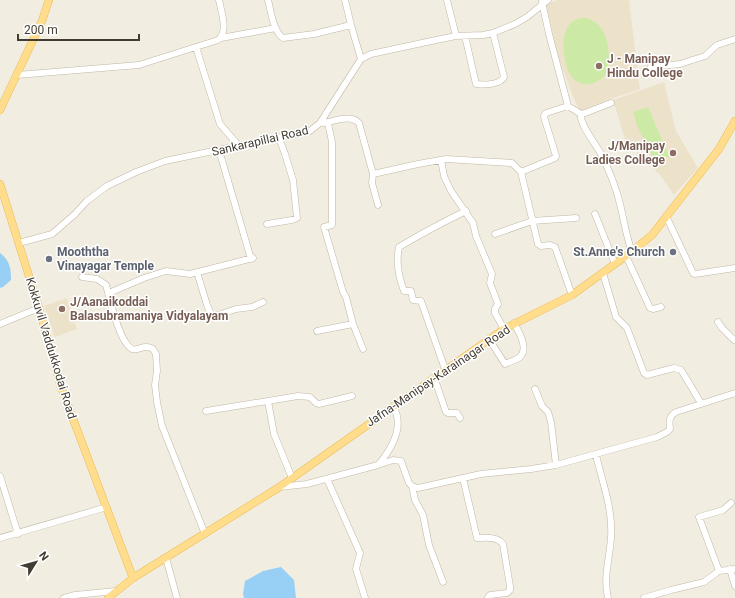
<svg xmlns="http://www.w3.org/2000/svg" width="735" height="598" viewBox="0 0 735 598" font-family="Roboto,sans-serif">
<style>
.education{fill:#ece2c9}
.green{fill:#cceaa6}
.water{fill:#98cff4}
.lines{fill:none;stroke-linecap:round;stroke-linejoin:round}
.minor-casing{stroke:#c0b7a6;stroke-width:7}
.major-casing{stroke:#eabc56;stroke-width:8}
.minor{stroke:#fff;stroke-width:6}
.major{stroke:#ffdd8d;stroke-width:7}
.education-dot{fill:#8d6e63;stroke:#fff;stroke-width:1.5}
.worship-dot{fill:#6b7280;stroke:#fff;stroke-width:1.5}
.labels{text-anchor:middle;stroke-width:3;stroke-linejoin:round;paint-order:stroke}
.education-label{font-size:12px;font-weight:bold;fill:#785e54;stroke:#fff;text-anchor:start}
.street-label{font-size:12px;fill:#433c32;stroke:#fff}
.worship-label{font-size:12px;font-weight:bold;fill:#5b616d;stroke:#fff;text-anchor:start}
</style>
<rect width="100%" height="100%" fill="#f2ede1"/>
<path class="education" d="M557 0H629L640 89 602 102 600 106 581 113 574 99 553 43 554 37 546 5Z
M664 82 676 131 698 168 674 195 660 175 626 142 613 100Z
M67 298 77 329 55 337 44 306Z"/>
<path class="green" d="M587 18C594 21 599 24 603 31 609 41 612 66 605 75 596 86 580 88 571 76 563 63 558 28 575 20 578 18 584 18 587 18Z
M648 107 669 156 656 163 638 128 633 112Z"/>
<path class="water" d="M0 253C10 260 11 269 11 280L3 287 0 288Z
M281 567 294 580 296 598H244L243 594 245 581 263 571Z"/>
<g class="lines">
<g class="minor-casing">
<path id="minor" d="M268 0C271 11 273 31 283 38L314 34 351 25
M345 0 351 25 361 59
M447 0 456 36
M542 2 549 34 568 106
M465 36 476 84C484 85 500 85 504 77L493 33
M221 38 276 28
M196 47 220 124 239 146
M646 72 651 67 680 64 705 56 717 45 735 39
M17 75 139 65 218 40C229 32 221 11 219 0
M581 114C579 124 596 144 601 154 609 170 616 187 620 204 624 220 626 236 632 252
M320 123C332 123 349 113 359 123L373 174 418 164 446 159 512 163 521 172 538 244 541 246 550 245 555 247 572 295
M328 123 332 142V225L324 227 343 292 346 297 353 324 363 349
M219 150 251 259
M441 160 444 176 451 191 473 223 476 236 492 274 490 283 498 304 495 309V313L504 329
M521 172 555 158 556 156 545 120 544 116 546 113 568 106 581 114 585 113 611 103
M373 174 372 183 378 205
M595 214 615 264
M666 216 693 273 695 274 735 268
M267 224 292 220 297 218 293 180 285 154 279 138
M495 234 532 221 576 218
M19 243 52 234 74 215 87 201 107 186 136 172 165 161 310 131 320 123 361 59 371 54 436 40 456 36 483 35 493 33 515 24 527 17 548 0
M626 256 650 308 653 309 661 307
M197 272 207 305 212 317 236 309 252 307 263 302
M603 273 616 317 627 328 644 373 647 375 674 368 681 370 701 403
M82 277 97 279 106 285C110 299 119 342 132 349 138 351 142 346 147 347 149 347 151 348 153 349L156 354 157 371 155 385 157 402 162 426 205 534
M109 293 144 278 166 271 190 274 253 258
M718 322 722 328 734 340H735
M0 324 39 308
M317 331 353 324
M489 339 505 364C509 362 516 360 520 357 529 349 519 332 514 323
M445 369 421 301 413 300 411 291H404C399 278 396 261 399 247 421 234 443 222 466 211
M434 377 446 412 448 413H457L460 418
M535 389 542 406 548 412 551 422 556 465
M268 401 274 434 292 478
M206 411 298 396 310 397 316 403 319 404 352 396
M596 455C602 481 613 509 611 537 610 558 603 576 608 598
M379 464C393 447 405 426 393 406
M0 476 18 534
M463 478 477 538C486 538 497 536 503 544L510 586V590L507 593 490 595 488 598
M327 479 360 553 356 569 365 598
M412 486 415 500 423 515 429 545 443 582
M280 487 307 484 378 465 393 460 401 461 409 483 412 486 418 488 481 474 531 469 556 465 657 437 667 432 670 429C669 421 669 416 676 412L735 393
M0 538 107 507
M166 558 177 598
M730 569 735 586
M719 571 699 517 723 510 731 503
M64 598 75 595 116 591
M644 598 671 590 704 582 719 571 735 569"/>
</g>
<g class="major-casing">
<path id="major" d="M0 110 42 21 49 0
M0 184 39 308 61 387 133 578
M108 598 133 578 278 488 504 329 572 295 626 256 652 235 719 149 735 121"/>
</g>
<use href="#minor" class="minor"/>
<use href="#major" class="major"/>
</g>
<g class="education-dot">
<circle cx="599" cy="66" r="4"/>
<circle cx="673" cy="153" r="4"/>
<circle cx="62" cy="309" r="4"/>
</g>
<g class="worship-dot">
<circle cx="673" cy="252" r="4"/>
<circle cx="49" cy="259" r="4"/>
</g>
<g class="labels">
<g class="education-label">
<text x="607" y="63">J - Manipay<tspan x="607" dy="14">Hindu College</tspan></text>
<text x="665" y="150" text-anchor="end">J/Manipay<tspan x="665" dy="14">Ladies College</tspan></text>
<text x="70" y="306">J/Aanaikoddai<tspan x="70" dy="14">Balasubramaniya Vidyalayam</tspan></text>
</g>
<g class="street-label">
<text transform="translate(260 141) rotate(-13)" y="4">Sankarapillai Road</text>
<text transform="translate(51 348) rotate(73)" y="4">Kokkuvil Vaddukkodai Road</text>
<text transform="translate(438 376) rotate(-34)" y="4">Jafna-Manipay-Karainagar Road</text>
</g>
<g class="worship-label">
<text x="57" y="256">Mooththa<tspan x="57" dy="14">Vinayagar Temple</tspan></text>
<text x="665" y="256" text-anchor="end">St.Anne's Church</text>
</g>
</g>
<g transform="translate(36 562) rotate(53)" stroke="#ffffff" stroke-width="3" paint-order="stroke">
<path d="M0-3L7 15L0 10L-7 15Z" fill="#433c32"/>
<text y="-6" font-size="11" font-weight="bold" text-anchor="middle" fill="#433c32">N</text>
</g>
<path d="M18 34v6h121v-6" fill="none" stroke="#433c32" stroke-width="2"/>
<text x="24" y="34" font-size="12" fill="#433c32" stroke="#ffffff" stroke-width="3" paint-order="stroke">200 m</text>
</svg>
